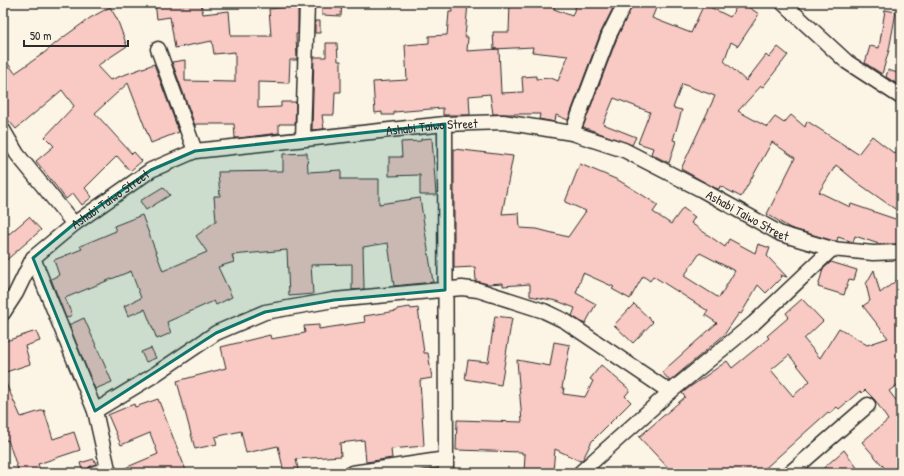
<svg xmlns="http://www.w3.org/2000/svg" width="904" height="476" viewBox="0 0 904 476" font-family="'Patrick Hand',sans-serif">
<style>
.building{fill:#f9c9c4;stroke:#2b2b2b;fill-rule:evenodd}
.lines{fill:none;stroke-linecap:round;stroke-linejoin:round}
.minor-casing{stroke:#2b2b2b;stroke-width:17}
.minor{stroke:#fcf5e5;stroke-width:14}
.marked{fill:#0f766e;fill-opacity:0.2;stroke:#0f766e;stroke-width:3;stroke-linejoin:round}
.labels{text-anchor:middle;stroke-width:4;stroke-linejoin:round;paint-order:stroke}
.street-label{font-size:13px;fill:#2b2b2b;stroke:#fcf5e5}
</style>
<rect width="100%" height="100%" fill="#fcf5e5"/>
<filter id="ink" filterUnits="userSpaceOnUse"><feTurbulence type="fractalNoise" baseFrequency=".025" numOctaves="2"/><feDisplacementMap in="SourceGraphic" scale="8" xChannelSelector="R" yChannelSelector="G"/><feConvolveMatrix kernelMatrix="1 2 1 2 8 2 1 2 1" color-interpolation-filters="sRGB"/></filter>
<g filter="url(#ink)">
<path class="building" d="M155 3H201L203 14 229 11 231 36H271L269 9 298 6V34H296L297 60H290L289 83 258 82V108L281 107V102H296L295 124H279V133L239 138H235L234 124H196V128L172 62 185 60V81L235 82V52L214 54 212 41 175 48 170 17 157 19Z
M322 3H342L341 16 322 15Z
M452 3H468L465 37H468L467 51 499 49 501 93 523 92 522 77 536 76V79L551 78 558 81 568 56 532 52 533 47 494 49 493 32H509L510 3H555L554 9 572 16 577 3H606L614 6 601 32 568 120 556 115 555 122 539 119 540 114H493L490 94 469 96 470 115H443V108L394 112V115H382V112L375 113 373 82 407 80 405 45 429 43V36L447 35 449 12H452Z
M633 3H658L652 18 691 33 704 4 730 17 739 3H742L759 14 738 46 731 42 724 61 746 81 766 55 769 58 778 47 788 55 763 87 761 86 738 111 767 127 775 117 784 123 791 115 805 127 807 121 858 154 872 136 895 154 901 146V195L895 209 858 183 836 165 819 192 850 207 851 204 901 221 900 244H879L855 236 853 242 838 237 837 241H834L790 228 767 214 795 158 772 142 741 197 720 186 719 189 715 188 681 169 715 96 682 84 673 108 682 110 673 140 676 141 669 163 651 154 653 148 638 143 650 112 614 98 603 124 636 137 632 145 583 127 617 38Z
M110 7 117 19 127 46 97 66 110 80 154 64 179 132 151 143 128 83 95 113 132 154 134 152 142 161 130 171 117 156 85 188 92 197 82 205 73 193 66 199 36 161 54 146 45 137 74 106 62 90 16 129 3 114V57L15 73 44 53 61 39 90 18Z
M885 10 896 12 889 50 882 74 865 63 870 46 879 48Z
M315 21H320V33H315Z
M326 43H337L338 61H341V92H335L334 115H322L324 129 312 130 314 57H326Z
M888 70 901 74V86L886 77Z
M432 138 436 195H420V175L389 176V157H402L401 142 421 141V139Z
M454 149 513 156 502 214 519 213 520 228 537 229 568 237 586 211 565 202 580 164 618 180 633 189 658 205 653 212 671 224 683 208 695 217 691 223 725 247 729 239 755 253 758 244 770 248 767 256 787 277 780 275 782 277 766 293 758 285 741 314 739 313 724 335 670 381 662 372 717 323 705 315 708 311 653 276 650 281 643 276 630 299 612 289 614 287 583 273 576 293 596 304 585 324 572 316 575 308 557 301 530 296V284L503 286V283L488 284 476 281 475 267 454 268ZM700 253 735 271 719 298 684 276Z
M307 153 308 172 341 170V179H379V204L420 198 433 282 394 286 388 243 363 247 364 289 352 290V264L311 265 313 294 289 296 287 250 232 255 234 262 218 267 232 297 216 305 214 301 167 322 171 333 157 339 145 309 128 316 124 306 141 298 131 271 65 298 72 315 66 318 51 279 59 275 54 260 82 249 80 246 116 231 114 226 142 215 163 271 207 252 196 236 216 221 214 196H220L218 172 283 171V154Z
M163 187 170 195 146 210 140 201Z
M29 217 41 230 3 263V227L9 234Z
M831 262 857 270 854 280 849 279 844 295 818 287 823 269Z
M874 270 880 293 901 277V382L889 391 901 407V473H889L862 442 888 420 875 400 865 390 862 393 860 391 839 409 837 407 829 414 828 412 760 473H673L639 437 685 397 682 393 690 387 727 361 732 368 769 338 767 336 789 317 786 313 802 299 823 321 804 339 820 358 839 328 867 345 888 338 863 306 870 301 866 284ZM789 355 810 381 793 396 771 370Z
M634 304 653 322 633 343 614 325Z
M410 307 411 309 418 308 424 353H428L432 378 420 380 424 446 391 449 392 458 366 462 364 440 340 443 341 456 296 459 298 469 284 472 278 446 246 453 241 431 215 437 217 444 195 449 177 381 226 368 221 347 270 335 271 339 305 333 304 326 319 325V329L365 322 364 316 397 311V309Z
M495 316 512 318 501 385 465 379 468 360 488 362Z
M84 318 112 382 95 389 69 325Z
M36 331 40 341 25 346 30 364 3 373V342Z
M554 342 570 345 562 388H564L563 394 585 397 593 381 590 379 601 365 630 390 625 396 631 402 592 441 583 459 580 461 555 449 553 471 524 473 525 454H522V452L456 450 457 420 522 422 517 360 550 366Z
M151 348 156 358 146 362 141 352Z
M3 377 21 417 44 410 53 439 74 432 80 450 38 464 41 473H19L8 440 3 441Z
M158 399 187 473H118V471L158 454 150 433 121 445 108 415 134 404 135 407Z
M844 450 861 473H818Z
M94 459 96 464 89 467 87 473H83L80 463Z"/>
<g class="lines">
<g class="minor-casing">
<g id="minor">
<path d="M783 3 847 62 901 97"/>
<path d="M158 49 195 151"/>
<path d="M445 124 446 459"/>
<path d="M3 130 17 154 74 224"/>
<path d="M572 133 609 35 625 3"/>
<path d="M303 139 307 3"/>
<path d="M33 258 95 411 108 469"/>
<path id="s1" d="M3 313 16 293 33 258 74 224 151 170 195 151 445 124 503 122 572 133 624 150 702 190 781 234 832 249 873 253 901 252"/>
<path d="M95 411 151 377 216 333 265 312 334 300 462 288 478 290 544 311 565 321 670 392"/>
<path d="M95 473 108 469 110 473"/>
<path d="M352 473 446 459V473"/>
<path d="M580 473 670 392 754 323 832 249"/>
<path d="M790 473 868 405"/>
</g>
</g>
<use href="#minor" class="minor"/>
</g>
</g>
<path class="marked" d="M445 124V290L334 300 265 312 216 333 95 411 33 258 74 224 151 170 195 151Z"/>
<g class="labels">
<g class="street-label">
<text dy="5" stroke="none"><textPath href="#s1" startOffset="496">Ashabi Taiwo Street</textPath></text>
<text dy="5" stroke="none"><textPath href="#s1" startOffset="160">Ashabi Taiwo Street</textPath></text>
<text dy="5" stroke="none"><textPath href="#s1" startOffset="832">Ashabi Taiwo Street</textPath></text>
</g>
</g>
<rect width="904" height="476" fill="none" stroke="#fcf5e5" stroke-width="16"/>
<rect x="8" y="8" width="888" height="460" fill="none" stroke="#2b2b2b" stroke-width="1.5" filter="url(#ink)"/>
<path d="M24 40v6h104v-6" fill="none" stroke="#2b2b2b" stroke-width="2"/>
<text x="30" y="40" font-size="12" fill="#2b2b2b" stroke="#fcf5e5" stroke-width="3" paint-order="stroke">50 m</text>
</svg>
